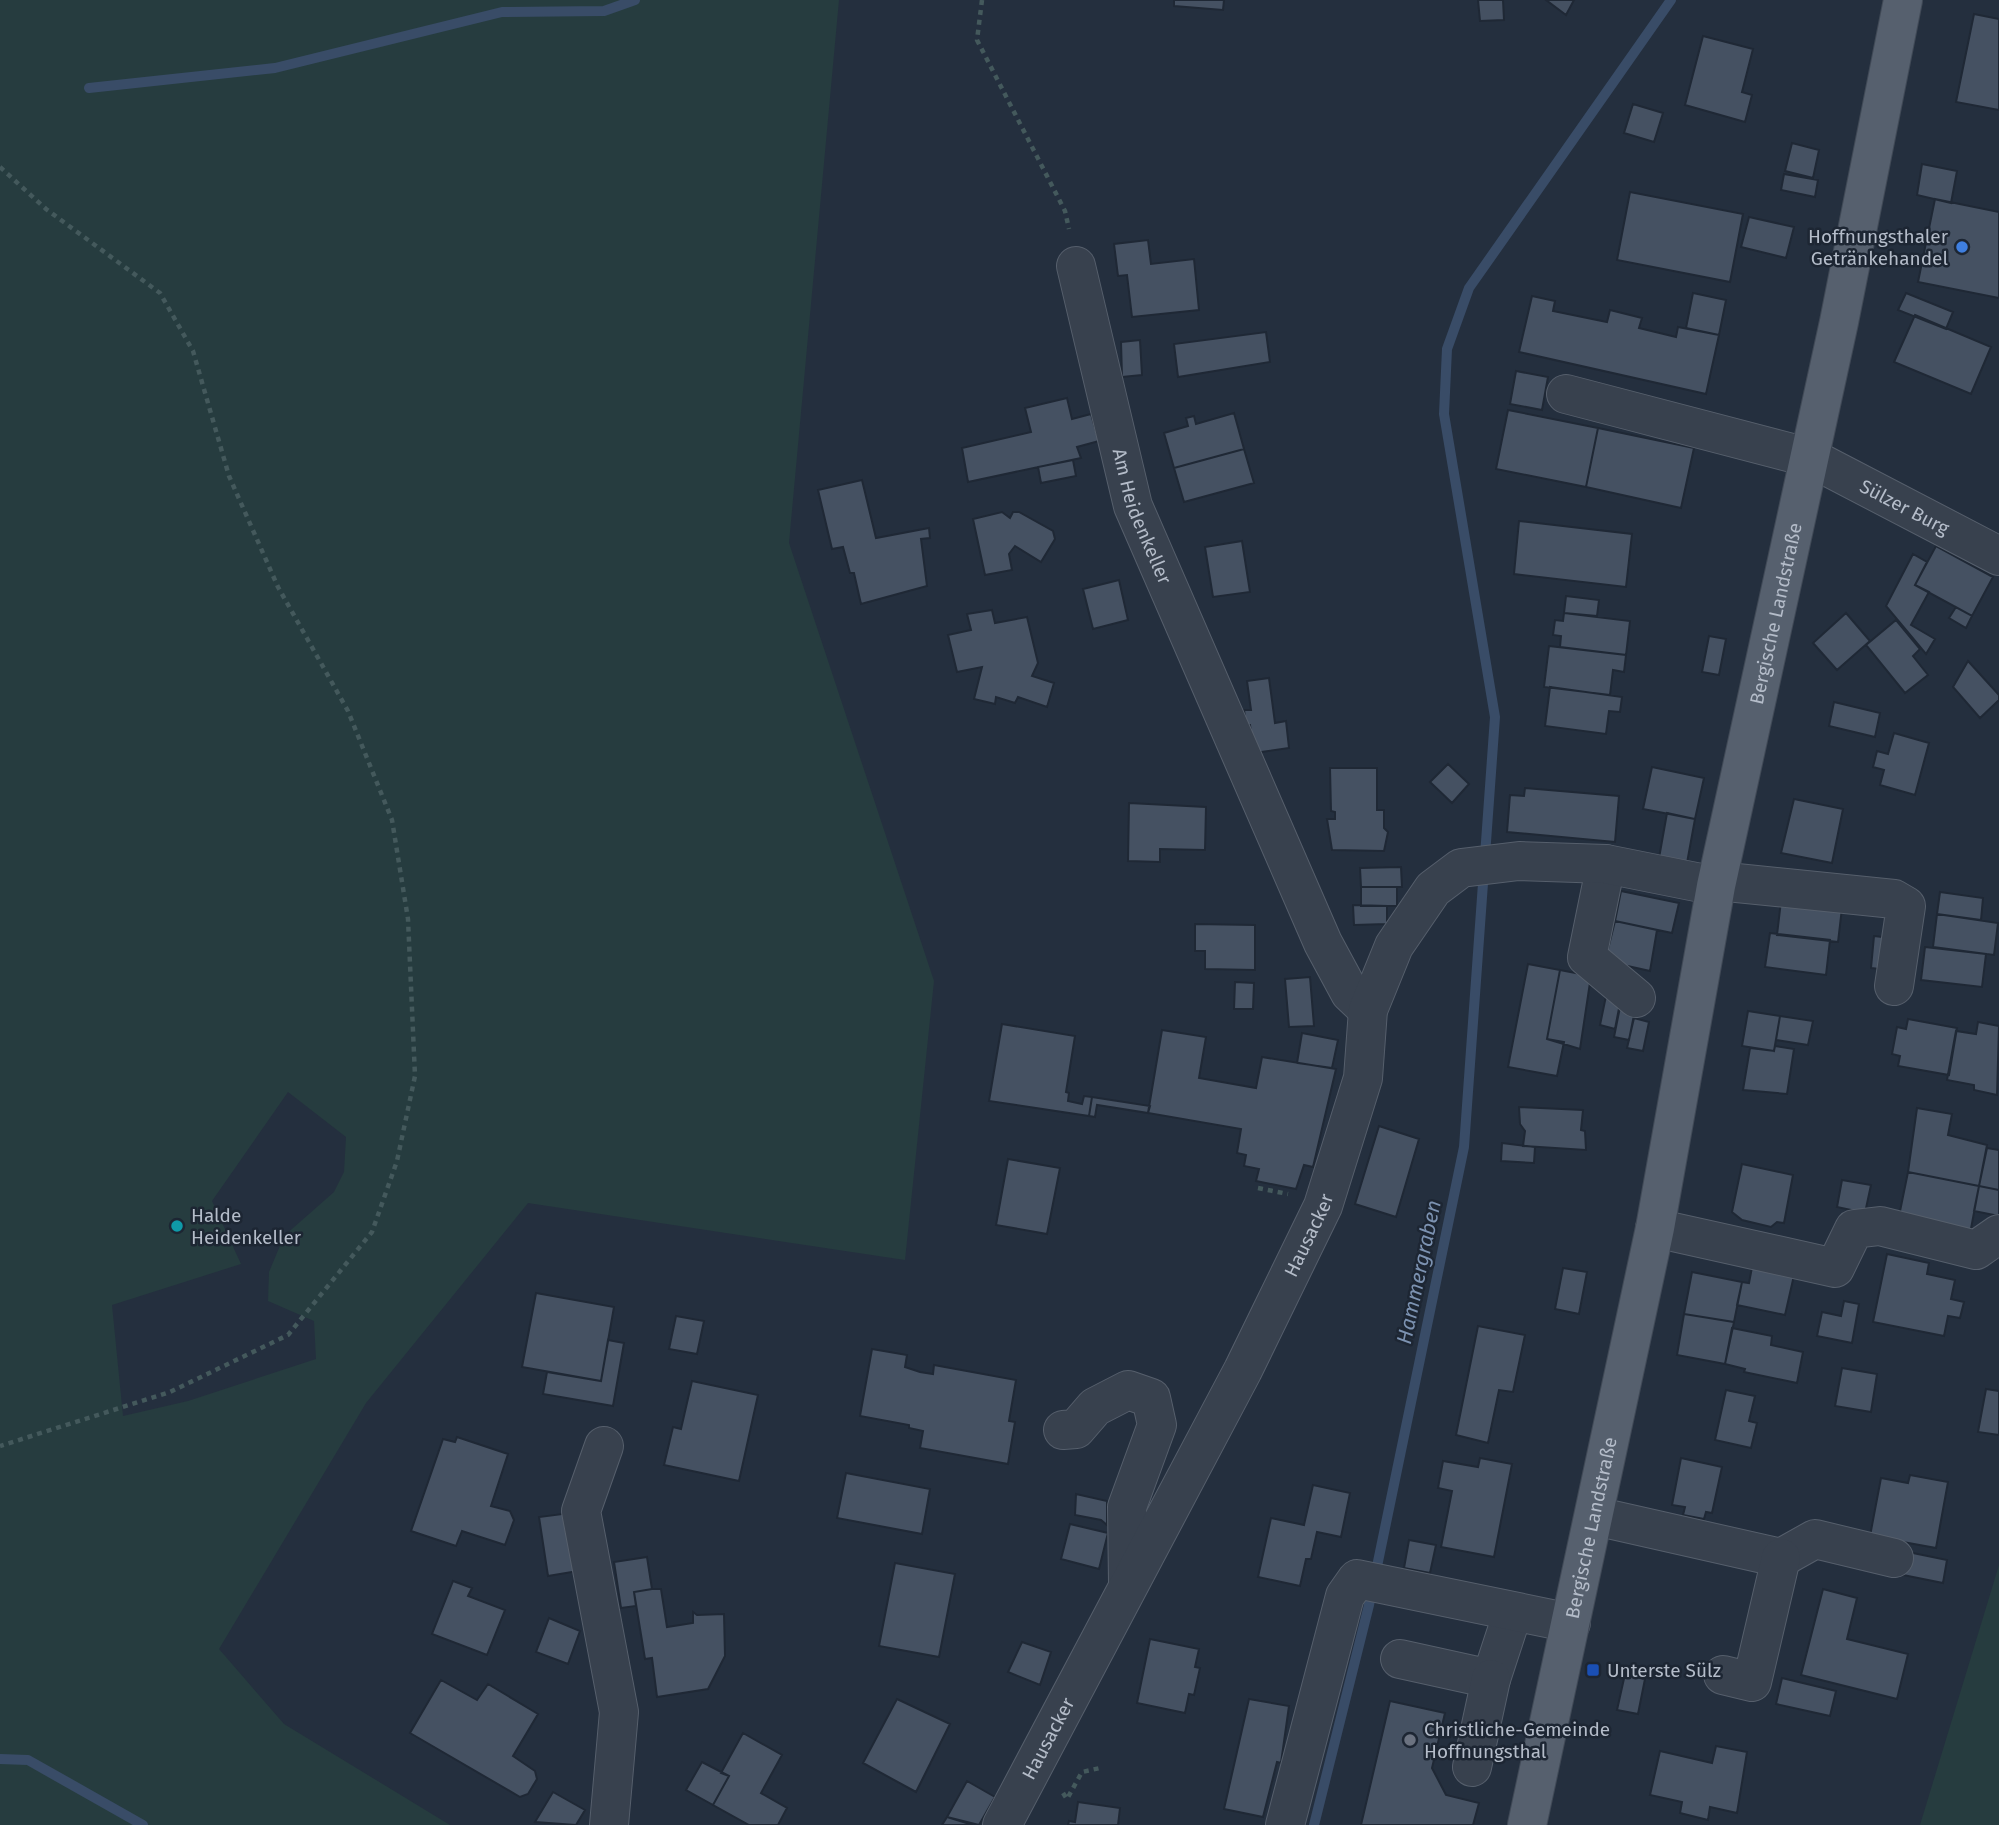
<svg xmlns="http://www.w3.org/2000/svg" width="1999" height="1825" viewBox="0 0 1999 1825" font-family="'Fira Sans',sans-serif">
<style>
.green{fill:#263c3f;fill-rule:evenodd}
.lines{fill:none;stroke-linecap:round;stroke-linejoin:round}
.stream{stroke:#394c67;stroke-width:10}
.building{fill:#455162;stroke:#1f2835;stroke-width:2}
.minor-casing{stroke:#565f6c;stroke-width:40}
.major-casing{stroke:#414a57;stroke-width:40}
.path{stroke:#44595c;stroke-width:4.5;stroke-dasharray:5 5;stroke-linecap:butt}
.minor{stroke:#38414e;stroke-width:38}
.major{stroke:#56606e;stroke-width:38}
.shop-dot{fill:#3f7fe0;stroke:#1d2633;stroke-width:2.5}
.culture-dot{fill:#0f9aa8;stroke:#1d2633;stroke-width:2.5}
.transit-dot{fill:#1a4fb4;stroke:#1d2633;stroke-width:2.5}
.worship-dot{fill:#6b7280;stroke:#1d2633;stroke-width:2.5}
.labels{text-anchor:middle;stroke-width:5;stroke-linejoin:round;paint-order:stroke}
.poi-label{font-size:19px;fill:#b4bcc9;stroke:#1d2633;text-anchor:start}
.street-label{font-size:19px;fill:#b4bcc9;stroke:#1d2633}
.water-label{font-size:21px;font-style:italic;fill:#7c92b1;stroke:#1d2633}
</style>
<rect width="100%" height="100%" fill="#242f3e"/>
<path class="green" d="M0 0H839L789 543 934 981 905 1260 528 1203 366 1403 219 1649 284 1724 450 1825H0ZM288 1092 346 1137 344 1172 334 1192 284 1236 269 1272 268 1301 314 1321 316 1359 188 1401 123 1416 112 1305 241 1264 212 1201Z
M1999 1565V1825H1920Z"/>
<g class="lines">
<path class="stream" d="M89 88 275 68 502 12 604 11 635 0
M0 1759 28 1760 143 1825
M1314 1825 1369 1605 1464 1147 1495 717 1444 414 1447 349 1469 288 1671 0"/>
</g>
<path class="building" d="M1174 0H1224L1223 10 1174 6Z
M1478 0H1503L1504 20 1480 21Z
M1546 0H1574L1566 15Z
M1974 14 1999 19V110L1956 102Z
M1703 36 1753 49 1742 92 1752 95 1745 122 1685 105Z
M1633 104 1663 113 1654 142 1624 133Z
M1792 143 1819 150 1813 178 1785 171Z
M1922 164 1957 171 1951 203 1917 195Z
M1784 174 1818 180 1815 197 1781 190Z
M1630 192 1743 214 1730 282 1617 260Z
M1935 199 1999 212V298L1918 282Z
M1749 217 1794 227 1786 258 1741 247Z
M1148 240 1151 264 1194 259 1199 310 1132 317 1127 275 1118 276 1114 244Z
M1693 293 1726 300 1719 335 1686 328Z
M1906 293 1953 312 1946 329 1898 310Z
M1532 296 1555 301 1553 311 1607 322 1610 310 1642 318 1639 328 1676 337 1678 327 1719 335 1706 394 1519 352Z
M1915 315 1991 347 1971 394 1894 362Z
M1266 332 1270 362 1178 377 1174 344Z
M1140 340 1142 375 1122 377 1121 342Z
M1516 371 1548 377 1542 410 1510 404Z
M1067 398 1072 419 1091 414 1099 441 1077 447 1081 458 968 482 962 448 1031 432 1025 408Z
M1508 410 1598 428 1586 487 1496 469Z
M1234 413 1244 449 1174 468 1164 433 1188 426 1186 418 1194 416 1196 424Z
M1598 428 1694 448 1681 508 1586 487Z
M1244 449 1254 483 1184 502 1174 468Z
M1073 460 1076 476 1041 483 1038 467Z
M862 480 876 538 929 528 930 538 921 539 927 586 861 604 854 573H850L843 547 832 549 818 490Z
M1002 512 1010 518 1013 512H1019L1053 531 1055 539 1041 562 1015 546 1009 554 1012 570 985 575 973 519Z
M1519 521 1632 534 1626 587 1514 574Z
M1242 541 1250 592 1213 597 1205 547Z
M1936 546 1993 577 1972 616 1915 585Z
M1913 554 1927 562 1915 585 1929 592 1911 625 1935 639 1926 654 1886 606Z
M1119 580 1128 620 1093 629 1083 589Z
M1566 596 1599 600 1597 616 1564 613Z
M1956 607 1972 616 1966 628 1949 618Z
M992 610 995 623 1027 617 1038 663 1032 676 1054 683 1047 707 1018 697 1015 703 996 697 995 704 974 699 982 667 957 672 948 635 971 630 967 614Z
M1564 613 1630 621 1626 655 1560 647 1561 636 1553 635 1555 620 1563 621Z
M1846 613 1870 641 1837 670 1813 643Z
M1896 620 1920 649 1913 656 1928 675 1905 693 1866 645Z
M1709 636 1726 639 1719 675 1702 672Z
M1549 646 1626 655 1624 672 1613 670 1610 695 1544 687Z
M1968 661 1999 695V700L1980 718 1953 687Z
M1269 678 1275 723 1286 721 1289 748 1254 753 1250 725H1246L1244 710H1251L1247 681Z
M1550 687 1622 697 1620 712 1609 711 1606 734 1545 726Z
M1834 702 1880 713 1875 737 1829 726Z
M1894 733 1929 743 1915 795 1880 785 1884 770 1873 767 1877 751 1888 754Z
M1448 764 1469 784 1452 803 1430 782Z
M1652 767 1704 778 1695 819 1643 809Z
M1330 768H1377V810H1384V828L1388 832 1384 851 1332 850 1327 819H1335V812L1331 811Z
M1525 788 1619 796 1615 842 1507 832 1510 795 1524 796Z
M1794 799 1843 809 1832 863 1781 853Z
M1129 803 1206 807 1205 850 1160 849V862L1128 861Z
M1667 813 1695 819 1687 863 1659 858Z
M1401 867 1402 887H1361L1360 868Z
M1361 887H1397V906H1361Z
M1621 891 1679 903 1672 933 1615 921Z
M1940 892 1983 898 1981 920 1937 914Z
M1781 901 1842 908 1838 942 1777 935Z
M1353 905 1387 906V924L1354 925Z
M1937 914 1998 923 1994 955 1933 947Z
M1615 921 1657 930 1650 971 1605 961Z
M1195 924 1255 925V970L1205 969V951H1195Z
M1770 933 1830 940 1826 975 1765 967Z
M1874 936 1891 938 1888 970 1871 968Z
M1925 947 1986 954 1982 987 1921 980Z
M1528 964 1560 970 1547 1039 1564 1042 1557 1076 1508 1067Z
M1560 970 1591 976 1580 1049 1547 1039Z
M1310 977 1314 1026 1289 1027 1285 979Z
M1235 982 1254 983 1253 1009H1234Z
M1606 996 1621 998 1615 1029 1600 1025Z
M1620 1007 1635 1010 1629 1040 1614 1037Z
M1748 1011 1780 1016 1774 1051 1742 1046Z
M1780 1016 1813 1021 1808 1045 1776 1040Z
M1634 1018 1649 1022 1643 1051 1627 1048Z
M1908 1019 1957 1028 1949 1075 1898 1066 1900 1056 1892 1054 1897 1027 1906 1029Z
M1978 1022 1999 1026 1997 1095 1974 1090V1085L1947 1080 1956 1031 1976 1034Z
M1002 1024 1075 1036 1066 1092 1069 1093 1068 1101 1082 1104 1084 1096 1092 1097 1089 1116 989 1101Z
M1162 1030 1206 1037 1199 1078 1256 1088 1262 1057 1336 1069 1313 1167 1304 1165 1296 1189 1256 1181 1259 1169 1244 1166 1246 1155 1237 1153 1241 1129 1148 1113Z
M1302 1033 1338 1040 1332 1068 1297 1063Z
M1775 1046 1794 1049 1787 1094 1743 1090 1750 1048 1774 1051Z
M1092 1097 1150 1106 1148 1113 1097 1105 1095 1117 1089 1116Z
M1519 1107 1583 1110 1581 1130 1585 1131 1586 1150 1523 1146 1525 1131 1520 1124Z
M1917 1108 1952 1114 1948 1135 1987 1145 1979 1186 1908 1172Z
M1379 1126 1419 1139 1396 1217 1355 1204Z
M1502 1143 1535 1147 1534 1163 1501 1161Z
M1987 1148 1999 1150V1190L1979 1186Z
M1008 1159 1060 1168 1047 1234 996 1225Z
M1742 1164 1793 1175 1784 1223 1777 1222 1771 1227 1742 1220 1732 1212Z
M1908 1172 1979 1186 1970 1234 1898 1221Z
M1842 1180 1871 1185 1865 1213 1837 1207Z
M1979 1186 1999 1190V1216L1974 1211Z
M1887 1254 1929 1263 1927 1274 1955 1280 1951 1299 1964 1302 1960 1318 1948 1316 1944 1336 1873 1322Z
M1753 1262 1795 1271 1785 1315 1737 1305 1742 1282 1749 1283Z
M1563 1268 1587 1272 1579 1314 1555 1309Z
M1692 1272 1742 1282 1734 1322 1684 1314Z
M536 1293 614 1307 601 1381 522 1367Z
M1844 1301 1859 1304 1852 1343 1817 1336 1822 1312 1841 1316Z
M1684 1314 1734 1322 1725 1364 1677 1355Z
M676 1316 704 1321 697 1354 669 1349Z
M1478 1326 1525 1335 1513 1392 1499 1390 1488 1443 1456 1435Z
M1732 1328 1772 1336 1771 1345 1803 1352 1797 1383 1744 1372 1745 1369 1725 1364Z
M608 1340 624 1343 613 1406 543 1394 547 1372 601 1381Z
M872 1349 907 1355 905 1367 920 1372 933 1374 934 1365 1016 1380 1009 1421 1015 1422 1008 1464 920 1448 923 1431 909 1428V1425L860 1416Z
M1842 1368 1877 1374 1871 1412 1835 1406Z
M692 1381 758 1395 739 1481 664 1465 673 1427 681 1429Z
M1986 1389 1999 1391V1435L1978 1432Z
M1726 1390 1755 1396 1749 1421 1757 1423 1751 1448 1715 1440Z
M457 1437 508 1454 491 1506 510 1511 514 1520 505 1545 462 1531 456 1546 411 1531 443 1439 455 1442Z
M1480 1458 1512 1464 1494 1557 1441 1547 1452 1491 1438 1488 1443 1461 1478 1467Z
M1681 1458 1722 1467 1712 1513 1706 1512 1704 1519 1683 1515 1685 1507 1672 1505Z
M846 1473 930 1489 922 1534 837 1518Z
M1910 1475 1948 1482 1936 1548 1870 1536 1881 1478 1908 1483Z
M1313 1485 1350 1493 1341 1537 1317 1532 1311 1559H1306L1300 1586 1258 1577 1271 1518 1304 1525Z
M1076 1494 1107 1501V1525L1101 1520 1075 1515Z
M570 1513 578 1571 548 1576 539 1517Z
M1070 1524 1108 1533 1099 1569 1061 1559Z
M1409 1540 1436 1545 1430 1573 1404 1568Z
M1908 1552 1947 1560 1943 1583 1903 1575Z
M647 1557 652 1589 634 1592 636 1606 621 1608 614 1562Z
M895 1563 955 1574 939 1657 879 1646Z
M453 1581 472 1588 468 1596 505 1610 487 1655 432 1634Z
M652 1589H661L667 1627 693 1623V1612L697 1615 724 1614 725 1656 708 1689 657 1697 652 1658 645 1659 634 1592Z
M1823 1589 1857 1598 1847 1639 1908 1654 1897 1699 1801 1675Z
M549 1618 580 1631 568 1664 536 1652Z
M1150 1639 1199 1649 1195 1667 1200 1668 1194 1695 1189 1694 1185 1713 1137 1703Z
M1022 1642 1051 1652 1040 1685 1008 1672Z
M1625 1674 1645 1679 1638 1714 1617 1710Z
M1782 1678 1836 1691 1830 1716 1776 1704Z
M441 1680 477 1700 488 1684 538 1714 513 1756 535 1771 537 1779 528 1794 520 1797 410 1733Z
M897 1699 950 1724 916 1792 863 1763Z
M1249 1699 1289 1706 1281 1763 1277 1762 1263 1817 1224 1809Z
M1390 1701 1445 1713 1432 1768 1446 1795 1479 1803 1473 1825H1361Z
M743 1733 782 1755 761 1793 787 1808 778 1825H749L713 1805 729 1776 721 1773Z
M1716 1746 1747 1752 1737 1813 1710 1807 1708 1820 1680 1813 1682 1802 1650 1795 1660 1751 1712 1763Z
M702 1762 729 1776 713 1805 686 1790Z
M967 1781 995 1797 979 1825 947 1817Z
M553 1792 585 1810 576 1825 535 1822Z
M1078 1802 1120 1808 1118 1825H1068L1069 1821 1075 1822Z
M947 1817 973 1825H942Z"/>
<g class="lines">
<g class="minor-casing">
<g id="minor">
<path id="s1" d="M1076 266 1133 506 1323 943 1350 993 1368 1010"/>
<path id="s2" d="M1566 394 1811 458 1999 556"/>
<path d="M1606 864 1587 957 1636 998"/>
<path d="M1717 881 1894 899 1906 906 1894 986"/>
<path d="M1655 1228 1835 1268 1854 1229 1880 1226 1976 1250 1999 1234"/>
<path d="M1063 1430 1076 1429 1095 1407 1128 1390 1151 1398 1157 1425 1127 1507 1128 1582"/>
<path d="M604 1446 581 1511 619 1712 609 1825"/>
<path d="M1595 1516 1781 1558 1815 1539 1894 1558"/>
<path d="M1400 1659 1491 1679 1513 1612"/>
<path d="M1723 1675 1752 1682 1781 1558"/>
<path d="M1472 1767 1491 1679"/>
<path id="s3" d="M1002 1825 1243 1370 1323 1206 1363 1078 1368 1010 1394 946 1433 889 1461 868 1519 861 1606 864 1716 886"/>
<path d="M1285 1825 1345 1596 1357 1579 1571 1623"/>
</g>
</g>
<g class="major-casing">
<g id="major">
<path id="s4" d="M1527 1825 1655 1228 1716 886 1839 322 1903 0"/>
</g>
</g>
<path class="path" d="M982 0 977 40 1065 211 1069 229
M0 167 46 209 160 293 193 351 229 476 278 587 348 711 392 820 408 919 415 1076 397 1161 372 1232 288 1335 170 1392 0 1446
M1258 1188 1288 1194
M1063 1793 1067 1799 1082 1772 1100 1768"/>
<use href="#minor" class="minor"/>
<use href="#major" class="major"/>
</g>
<circle class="shop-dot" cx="1962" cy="247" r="7"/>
<circle class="culture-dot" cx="177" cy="1226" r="7"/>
<rect class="transit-dot" x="1586" y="1663" width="14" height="14" rx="3.5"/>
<circle class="worship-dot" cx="1410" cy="1740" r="7"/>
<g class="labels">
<g class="poi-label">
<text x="1948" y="243" text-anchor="end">Hoffnungsthaler<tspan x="1948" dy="22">Getränkehandel</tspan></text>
<text x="191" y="1222">Halde<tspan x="191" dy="22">Heidenkeller</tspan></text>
<text x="1607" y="1677">Unterste Sülz</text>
<text x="1424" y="1736">Christliche-Gemeinde<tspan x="1424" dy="22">Hoffnungsthal</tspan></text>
</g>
<g class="street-label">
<text dy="7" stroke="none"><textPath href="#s2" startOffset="359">Sülzer Burg</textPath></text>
<text dy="7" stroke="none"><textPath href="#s1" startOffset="259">Am Heidenkeller</textPath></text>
<text dy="7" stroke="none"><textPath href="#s4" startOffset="1237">Bergische Landstraße</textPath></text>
<text dy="7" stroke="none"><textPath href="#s3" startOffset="665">Hausacker</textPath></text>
<text dy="7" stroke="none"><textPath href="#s4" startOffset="304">Bergische Landstraße</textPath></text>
<text dy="7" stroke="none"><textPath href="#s3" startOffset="98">Hausacker</textPath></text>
</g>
<g class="water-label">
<text transform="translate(1419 1272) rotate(-78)" y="7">Hammergraben</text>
</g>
</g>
</svg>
